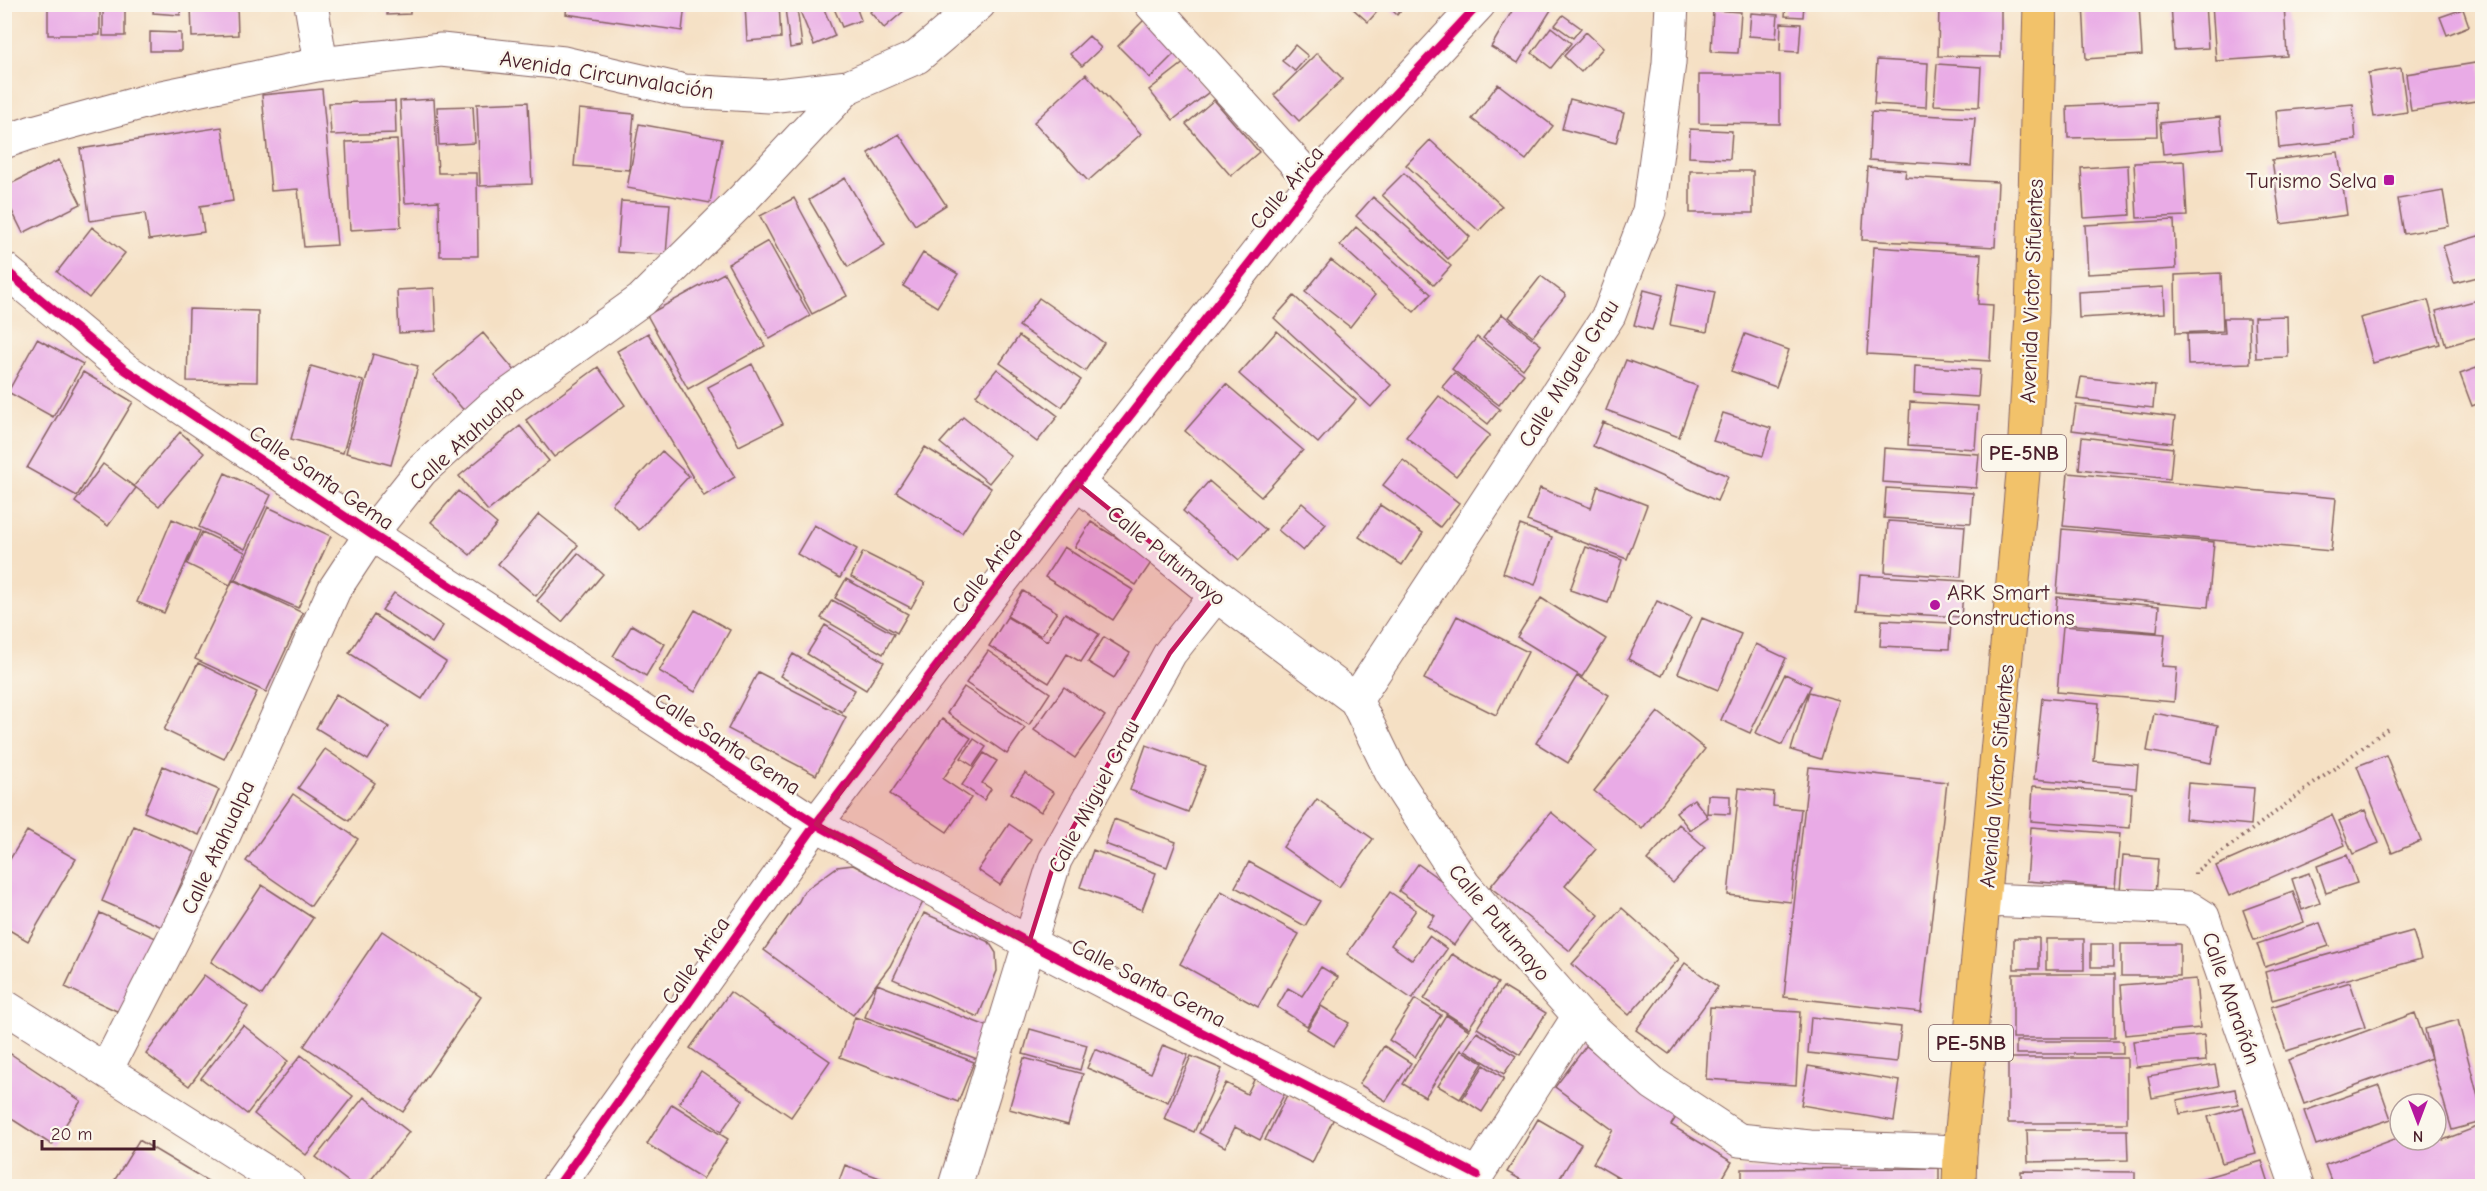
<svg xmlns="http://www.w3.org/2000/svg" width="2487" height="1191" viewBox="0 0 2487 1191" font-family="'Comic Neue',sans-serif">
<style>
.building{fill:#e9abe6}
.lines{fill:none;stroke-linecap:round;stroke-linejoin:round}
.minor-casing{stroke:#866361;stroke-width:35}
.trunk-casing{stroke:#866361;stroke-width:35}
.path{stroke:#866361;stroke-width:4;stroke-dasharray:1.5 4.5;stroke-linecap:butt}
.minor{stroke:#fff;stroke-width:33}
.trunk{stroke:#f2c26a;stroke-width:33}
.cycleway-casing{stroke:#fbf7ec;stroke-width:13}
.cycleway{stroke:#d6006c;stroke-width:9}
.marked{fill:#c2185b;fill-opacity:0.2;stroke:#c2185b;stroke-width:4.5;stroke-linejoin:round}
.poi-dot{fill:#b5179e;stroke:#fbf7ec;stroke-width:2}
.labels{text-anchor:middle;stroke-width:5;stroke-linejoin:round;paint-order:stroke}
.shield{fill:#fbf7ec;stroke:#7f6065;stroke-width:1.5}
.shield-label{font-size:21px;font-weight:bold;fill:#4a1f2b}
.street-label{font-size:22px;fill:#4a1f2b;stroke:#fbf7ec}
.poi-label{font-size:22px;fill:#4a1f2b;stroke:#fbf7ec;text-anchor:end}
</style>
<rect width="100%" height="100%" fill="#fbf7ec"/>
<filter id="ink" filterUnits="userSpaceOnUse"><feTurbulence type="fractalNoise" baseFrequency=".0167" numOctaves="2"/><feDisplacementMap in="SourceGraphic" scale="12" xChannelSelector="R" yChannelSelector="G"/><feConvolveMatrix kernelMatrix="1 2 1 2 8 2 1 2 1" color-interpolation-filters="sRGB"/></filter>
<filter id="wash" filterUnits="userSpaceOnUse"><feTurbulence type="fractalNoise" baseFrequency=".008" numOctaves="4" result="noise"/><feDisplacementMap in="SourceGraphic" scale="24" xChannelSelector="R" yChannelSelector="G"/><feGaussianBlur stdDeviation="1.35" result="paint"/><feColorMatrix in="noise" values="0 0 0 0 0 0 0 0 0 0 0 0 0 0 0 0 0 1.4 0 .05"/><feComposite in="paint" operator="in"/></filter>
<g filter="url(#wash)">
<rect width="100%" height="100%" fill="#f5e0c4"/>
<g id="blocks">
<path class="building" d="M48 4H100V35H48Z
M103 4H125V36H103Z
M154 4H181L180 15 153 13Z
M191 4H237L238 35 192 37Z
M387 4H410V14L387 15Z
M567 4H685L682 31 566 14Z
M745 4H779L781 38 747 41Z
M797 4H822L835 36 814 45Z
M836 4H855L861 20 842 27 833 6Z
M878 4H912L884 28 870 12Z
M1353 4H1384L1368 22 1351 7Z
M1386 4H1406L1397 15Z
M1516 4H1542L1551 10 1518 63 1491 47Z
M1736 4H1751L1750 9 1735 8Z
M1786 4H1804L1803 17 1785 16Z
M1939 4H2001V57L1938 56Z
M2083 4H2139L2142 55 2086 59Z
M2171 4H2205L2208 48 2174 50Z
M2212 4H2284L2287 56 2216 61Z
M797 7 802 46 790 48 785 8Z
M2463 9 2469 26 2447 35 2440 17Z
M1713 10 1741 12 1738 53 1711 52Z
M1751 13 1778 15 1776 38 1749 36Z
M1563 15 1581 28 1573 38 1555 25Z
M1146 18 1178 50 1150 78 1118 46Z
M1781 23 1801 24 1799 52 1780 51Z
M1551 27 1571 43 1551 68 1532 53Z
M150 32 181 33V51H150Z
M1586 32 1603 48 1581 72 1564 56Z
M1089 36 1101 48 1082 66 1070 54Z
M1295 45 1308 56 1295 71 1282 61Z
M1317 53 1343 79 1299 121 1274 95Z
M1877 60 1928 63 1926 107 1874 104Z
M1185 62 1209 92 1173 120 1149 90Z
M2482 62V100L2411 111 2406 74Z
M1937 64 1981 67 1979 107 1934 105Z
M2401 68 2407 112 2374 117 2368 73Z
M1086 74 1141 134 1088 181 1034 122Z
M1699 75H1780V124L1699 123Z
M1498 84 1553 126 1526 160 1472 119Z
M322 89 337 245 304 247 298 189 271 191 262 95Z
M434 99 438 173H477L478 256H440L439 201 405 203 400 101Z
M1570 99 1624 113 1616 143 1562 129Z
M1214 100 1259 152 1231 176 1186 124Z
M395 101 396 133 331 135 329 103Z
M528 102 532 184 480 186 477 104Z
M2156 102 2157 136 2068 138 2067 106Z
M2353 104 2356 140 2279 148 2276 111Z
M473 106 475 143 439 145 437 107Z
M579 109 634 114 629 170 574 166Z
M1871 112 1975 118 1971 166 1869 160Z
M2220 117 2223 148 2163 154 2160 123Z
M639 124 722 139 710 203 627 188Z
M222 127 233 201 200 206 204 232 149 240 145 213 90 221 80 149Z
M1690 129 1732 131 1730 159 1689 157Z
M899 134 946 205 915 225 868 153Z
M397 140 401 227 350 230 346 142Z
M1430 140 1502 206 1479 231 1406 165Z
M2338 152 2347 215 2281 224 2272 160Z
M59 160 81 204 23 233 4 195V187Z
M2184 161 2187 216 2137 218 2134 163Z
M2128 165 2130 215 2084 218 2081 168Z
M1867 167 1906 170 1905 177 1998 182 1995 247 1862 240Z
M1690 171H1753V213H1690Z
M1404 173 1470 237 1448 259 1382 195Z
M845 178 885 245 848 267 809 200Z
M2443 191 2449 226 2404 234 2398 199Z
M1373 197 1451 266 1434 285 1356 216Z
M794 198 847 296 812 314 760 216Z
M621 201 670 204 666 255 617 252Z
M2174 220 2176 269 2088 274 2085 225Z
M92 227 125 253 89 298 57 272Z
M1356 227 1431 294 1414 312 1340 245Z
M2482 235V276L2454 283 2443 246Z
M768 241 810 316 770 339 728 264Z
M1874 247 1981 254 1978 304 1993 305 1990 361 1867 354Z
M923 253 958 274 937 307 903 286Z
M1331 260 1375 295 1350 327 1305 292Z
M724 273 765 346 688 389 647 315Z
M2221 273 2223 331 2176 333 2175 275Z
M1541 276 1566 295 1533 336 1509 317Z
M1678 284 1715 292 1707 332 1670 325Z
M2164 287 2165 313 2079 318 2078 292Z
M434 288 436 331 399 333 397 290Z
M1644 290 1663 295 1652 330 1634 325Z
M1294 296 1391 385 1371 407 1274 318Z
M1039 298 1104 343 1085 371 1019 326Z
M2482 299V336L2446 346 2436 311Z
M2428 300 2440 344 2373 363 2360 318Z
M189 309 258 311 257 382 187 381Z
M1502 314 1541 345 1523 369 1483 338Z
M2287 316 2288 357 2256 358 2254 317Z
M2224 318H2249L2250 363 2188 365 2187 334 2225 333Z
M1277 331 1356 400 1318 443 1239 374Z
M483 333 516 372 467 414 433 375Z
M648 333 735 477 704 496 617 351Z
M1745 334 1789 350 1776 387 1731 371Z
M1019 336 1081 380 1062 407 1000 363Z
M1477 337 1524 374 1499 405 1452 369Z
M37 339 83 364 53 417 8 392Z
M373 354 418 366 391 465 346 453Z
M1626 360 1697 386 1679 437 1606 410Z
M752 364 783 424 739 446 708 387Z
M311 366 363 381 343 453 291 439Z
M1915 366 1980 370 1978 397 1914 393Z
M2482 366V402L2472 406 2460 374Z
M598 367 625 405 554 457 526 420Z
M997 369 1058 416 1037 442 976 395Z
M83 372 133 402 77 496 27 468Z
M1454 373 1500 409 1488 424 1442 387Z
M2081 377 2155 386 2153 408 2077 399Z
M1226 384 1303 450 1261 497 1185 431Z
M1439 396 1490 435 1456 476 1406 437Z
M1910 402 1978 406 1975 449 1908 445Z
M2076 405 2175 417 2172 443 2072 430Z
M1723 413 1771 428 1763 456 1713 441Z
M963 417 1011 456 989 483 940 443Z
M1603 422 1728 476 1717 501 1593 446Z
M520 426 549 461 488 511 459 476Z
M180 432 204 453 159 506 134 486Z
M2082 437 2173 448 2170 479 2079 469Z
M925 447 991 488 962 533 896 492Z
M1884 448 1979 454 1976 488 1882 482Z
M662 451 689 476 639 530 612 504Z
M1403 460 1459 503 1440 527 1383 485Z
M103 464 136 488 108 526 75 502Z
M225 473 271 495 245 549 199 527Z
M2068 473 2336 498 2331 551 2063 526Z
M1209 481 1266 530 1239 560 1183 511Z
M1598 486 1647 505 1627 559 1527 521 1540 488 1591 508Z
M1886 488 1973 493 1971 523 1884 518Z
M458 491 497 524 470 555 431 522Z
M1302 503 1326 524 1303 551 1278 530Z
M1380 505 1423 533 1402 565 1359 537Z
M268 507 331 536 298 608 235 580Z
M539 514 578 545 536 596 498 564Z
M172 519 200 531 164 613 137 602Z
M1888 521 1965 526 1961 577 1885 572Z
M1091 522 1153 560 1136 585 1075 547Z
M814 525 857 549 840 578 797 554Z
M1520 525 1552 537 1535 585 1503 573Z
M2062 529 2214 542 2208 607 2057 593Z
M202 532 245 552 230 585 187 564Z
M1064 547 1133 590 1113 620 1045 577Z
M1586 547 1622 560 1608 603 1570 590Z
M863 552 925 583 911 608 851 577Z
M578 553 603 574 562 622 537 601Z
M1860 575 1964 581 1961 617 1857 611Z
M846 579 908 614 897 633 835 598Z
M233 580 303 613 266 692 195 659Z
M1023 591 1057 612 1041 636 1007 616Z
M394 593 443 626 432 643 382 610Z
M2057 597 2159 606 2157 632 2055 623Z
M1541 598 1606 639 1582 677 1517 637Z
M832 600 894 634 883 654 821 618Z
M1657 601 1691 617 1662 676 1628 659Z
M695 610 730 630 695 692 659 671Z
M1065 613 1099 634 1081 662 1067 654 1049 683 989 646 1007 617 1047 641Z
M374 615 446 662 422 699 349 653Z
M1457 616 1528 652 1496 715 1424 679Z
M1702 618 1741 634 1718 690 1678 673Z
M1882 620 1951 623 1949 649 1880 646Z
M632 625 665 644 646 676 613 656Z
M825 625 884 662 866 690 807 654Z
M2063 626 2165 634 2162 666 2177 667 2174 702 2057 692Z
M1104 637 1130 653 1114 678 1088 662Z
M1756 644 1786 658 1750 733 1721 720Z
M988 651 1050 693 1029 725 966 683Z
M793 654 855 690 842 712 780 676Z
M198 663 257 692 224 759 164 730Z
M758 672 846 717 816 775 728 729Z
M1785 674 1811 686 1782 745 1756 733Z
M1577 676 1609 695 1568 763 1536 743Z
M964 687 1025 728 1007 754 947 713Z
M1064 687 1105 716 1075 758 1034 730Z
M1809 692 1839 700 1821 759 1791 750Z
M336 694 389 727 368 760 316 728Z
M2042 698 2099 703 2094 761 2138 765 2136 788 2034 779Z
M1658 712 1705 749 1642 829 1594 791Z
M2154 713 2218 725 2211 763 2147 751Z
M942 719 971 738 943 779 971 798 947 832 890 794Z
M974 739 986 747 973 766 961 758Z
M1146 745 1206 766 1188 812 1130 790Z
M325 749 375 783 349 821 298 788Z
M984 753 997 761 982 783 991 789 984 800 962 785Z
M2386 755 2421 841 2392 853 2357 766Z
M163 766 219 790 199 835 144 812Z
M1809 767 1947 782 1921 1012 1784 997Z
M1025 773 1054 793 1041 812 1011 793Z
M2188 783 2254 788 2251 825 2185 819Z
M2033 786 2132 793 2130 828 2031 821Z
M1739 788 1774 792 1773 806 1801 809 1791 902 1728 895Z
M293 794 358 839 311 906 246 861Z
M1708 795 1730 796V814L1707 813Z
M1317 799 1373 839 1339 887 1283 847Z
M1694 799 1708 817 1690 830 1676 812Z
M2365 810 2379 843 2353 854 2339 821Z
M1551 812 1596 849 1565 886 1599 915 1570 951 1490 887Z
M2332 815 2345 845 2229 896 2216 866Z
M1114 819 1176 842 1167 867 1105 844Z
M1009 824 1031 839 1000 885 978 870Z
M1679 824 1705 847 1673 883 1647 860Z
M134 826 195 852 162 927 102 901Z
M2031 827 2120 834 2115 888 2027 881Z
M27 831 76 859 28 941 4 927V869Z
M1093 850 1156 873 1142 910 1080 887Z
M2347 855 2357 883 2326 893 2317 866Z
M2123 856 2158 859 2155 894 2120 891Z
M1249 862 1320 901 1305 926 1235 887Z
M1418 864 1480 908 1454 945 1427 926 1435 916 1399 891Z
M853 865 923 902 890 966 853 1015 764 950 799 901 804 891 837 867Z
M2309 873 2320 903 2302 910 2292 879Z
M262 885 313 918 262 995 211 962Z
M1221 891 1299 934 1258 1007 1180 964Z
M1390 892 1416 910 1391 945 1412 960 1429 936 1447 949 1412 999 1347 954Z
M2293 892 2304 922 2254 940 2243 910Z
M1622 908 1679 959 1629 1015 1572 964Z
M100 913 156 938 121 1013 65 987Z
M924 913 989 942 996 953 997 971 978 1017 893 979Z
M2320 923 2329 946 2265 967 2257 944Z
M382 931 481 997 403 1112 304 1046Z
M2413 931 2421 959 2272 1000 2265 972Z
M2014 938H2039V969H2014Z
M2046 939H2084V970H2046Z
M2091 944H2113V967H2091Z
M2121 944H2180V976H2121Z
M1452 954 1498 983 1469 1028 1424 999Z
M1685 963 1718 987 1669 1054 1636 1030Z
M1321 967 1338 977 1307 1026 1277 1007 1288 988 1302 996Z
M2013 974H2115V1038H2013Z
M204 975 248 1007 189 1086 146 1054Z
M2196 979 2200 1028 2125 1035 2121 985Z
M2350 982 2365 1027 2286 1051 2271 1007Z
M877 984 997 1030 985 1062 865 1017Z
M1503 987 1546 1013 1520 1055 1477 1028Z
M730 992 830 1061 791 1117 690 1048Z
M1415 999 1441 1015 1415 1057 1389 1040Z
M1321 1006 1349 1023 1334 1046 1307 1029Z
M1710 1007 1800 1012 1796 1085 1706 1079Z
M2415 1013 2431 1058 2304 1104 2288 1060Z
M1446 1015 1469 1030 1425 1097 1403 1084Z
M855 1017 974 1062 958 1102 840 1057Z
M1811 1017 1901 1027 1897 1062 1808 1053Z
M2458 1020 2482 1112V1122L2452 1130 2431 1058 2425 1029Z
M243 1025 288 1061 247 1114 201 1078Z
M1030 1029 1087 1045 1080 1070 1023 1054Z
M1477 1032 1516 1056 1504 1074 1465 1050Z
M2204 1035 2206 1061 2136 1067 2133 1041Z
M2016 1041H2123V1054H2016Z
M1163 1045 1188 1055 1168 1102 1087 1068 1095 1049 1151 1073Z
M1384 1046 1411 1063 1386 1101 1359 1084Z
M1586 1046 1678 1114 1671 1125 1732 1162 1718 1186H1632L1593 1163 1613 1130 1555 1087Z
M1461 1050 1483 1063 1460 1099 1438 1086Z
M11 1054 81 1101 52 1145 4 1114V1064Z
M301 1055 353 1096 306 1155 254 1114Z
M1191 1056 1222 1069 1194 1132 1164 1119Z
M1024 1058 1083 1074 1068 1125 1009 1109Z
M2008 1058H2127V1123H2008Z
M1484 1065 1504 1078 1482 1112 1462 1099Z
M2215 1065 2219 1086 2152 1098 2148 1076Z
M1808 1066 1900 1081 1894 1121 1801 1105Z
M701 1071 743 1100 721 1132 679 1103Z
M1255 1078 1285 1093 1260 1140 1235 1127 1225 1147 1199 1133 1226 1083 1247 1094Z
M2379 1085 2391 1119 2316 1145 2304 1111Z
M2235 1089 2238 1104 2180 1114 2177 1100Z
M1287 1095 1334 1118 1312 1163 1265 1140Z
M364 1097 409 1132 366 1186H354L316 1157Z
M672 1104 728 1139 703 1179 647 1144Z
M2243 1107 2256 1154 2222 1163 2208 1117Z
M1538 1119 1581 1144 1555 1186H1532L1507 1172Z
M2436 1125 2443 1140 2482 1125V1186H2333L2325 1165 2400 1137V1140H2436Z
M2027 1130H2127L2128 1160 2028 1162Z
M139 1140 211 1183 209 1186H111Z
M2262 1161 2270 1186H2184L2183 1184Z
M845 1165 901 1186H837Z
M1939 1168V1186H1742V1169Z
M2021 1171 2135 1172V1186H2021Z"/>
</g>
</g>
<g filter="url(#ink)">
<use href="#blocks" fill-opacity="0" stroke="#866361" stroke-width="1.5"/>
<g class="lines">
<g class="minor-casing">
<path id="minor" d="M311 4 321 64
M1151 4 1313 182
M4 142 30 133 162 97 321 64 441 50 564 63 685 91 769 96 848 87 917 57 979 4
M4 269 124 369 371 534 816 824 1029 943 1477 1175
M1077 483 1216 595 1356 700 1392 774 1464 885 1579 1016 1654 1084 1739 1140 1810 1147 1960 1152
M1356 700 1609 315 1649 211 1669 63 1672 4
M1985 900 2189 908 2203 917 2297 1186
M4 1006 288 1186
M106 1070 206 875 334 590 371 534 421 471 493 406 641 300 742 200 848 87
M558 1186 816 824 1077 483 1313 182 1479 4
M955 1186 1055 860 1170 653 1216 595
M1473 1186 1477 1175 1579 1016"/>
</g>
<g class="trunk-casing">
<path id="trunk" d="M1959 1186 1960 1152 2023 473 2032 313 2040 4"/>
</g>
<path class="path" d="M2195 874V872L2390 727"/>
<use href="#minor" class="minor"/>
<use href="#trunk" class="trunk"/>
<g class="cycleway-casing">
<path id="cycleway" d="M4 269 124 369 371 534 816 824 1029 943 1477 1175
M558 1186 816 824 1077 483 1313 182 1479 4"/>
</g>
<use href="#cycleway" class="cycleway"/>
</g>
</g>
<path class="marked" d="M1077 483 1216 595 1170 653 1055 860 1029 943 816 824Z"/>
<g class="poi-dot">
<rect x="2383" y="174" width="12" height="12" rx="3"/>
<circle cx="1935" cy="605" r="6"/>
</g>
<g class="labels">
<g class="shield">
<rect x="1982" y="435" width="84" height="36" rx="4.5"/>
<rect x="1929" y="1025" width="84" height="36" rx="4.5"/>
</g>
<g class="shield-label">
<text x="2024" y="460">PE-5NB</text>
<text x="1971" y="1050">PE-5NB</text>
</g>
<g class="street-label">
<text transform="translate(607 74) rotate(9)" y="8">Avenida Circunvalación</text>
<text transform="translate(1286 187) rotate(-50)" y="8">Calle Arica</text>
<text transform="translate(2031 291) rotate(-88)" y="8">Avenida Victor Sifuentes</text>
<text transform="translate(1568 373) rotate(-58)" y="8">Calle Miguel Grau</text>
<text transform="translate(466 437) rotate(-42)" y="8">Calle Atahualpa</text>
<text transform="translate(322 477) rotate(34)" y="8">Calle Santa Gema</text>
<text transform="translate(1167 555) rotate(39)" y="8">Calle Putumayo</text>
<text transform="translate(986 570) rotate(-53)" y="8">Calle Arica</text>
<text transform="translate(728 743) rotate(33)" y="8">Calle Santa Gema</text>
<text transform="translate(1996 776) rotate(-85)" y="8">Avenida Victor Sifuentes</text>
<text transform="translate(1093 796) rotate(-62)" y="8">Calle Miguel Grau</text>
<text transform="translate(217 847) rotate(-65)" y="8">Calle Atahualpa</text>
<text transform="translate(1500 922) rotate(50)" y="8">Calle Putumayo</text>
<text transform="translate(695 960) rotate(-55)" y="8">Calle Arica</text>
<text transform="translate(1149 982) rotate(27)" y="8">Calle Santa Gema</text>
<text transform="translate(2232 998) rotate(71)" y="8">Calle Marañón</text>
</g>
<g class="poi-label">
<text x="2377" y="188">Turismo Selva</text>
<text x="1947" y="600" text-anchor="start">ARK Smart<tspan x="1947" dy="25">Constructions</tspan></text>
</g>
</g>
<rect width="2487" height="1191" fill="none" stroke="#fbf7ec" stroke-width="24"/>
<g transform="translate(2418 1122) rotate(180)"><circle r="28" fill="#fbf7ec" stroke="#b4a19f" stroke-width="1.5"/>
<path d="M0-4.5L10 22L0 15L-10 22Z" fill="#b5179e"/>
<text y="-9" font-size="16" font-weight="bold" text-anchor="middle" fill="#4a1f2b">N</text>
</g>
<path d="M42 1140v9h112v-9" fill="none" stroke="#4a1f2b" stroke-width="3"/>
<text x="51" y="1140" font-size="18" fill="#4a1f2b" stroke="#fbf7ec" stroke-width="4.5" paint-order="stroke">20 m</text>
</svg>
